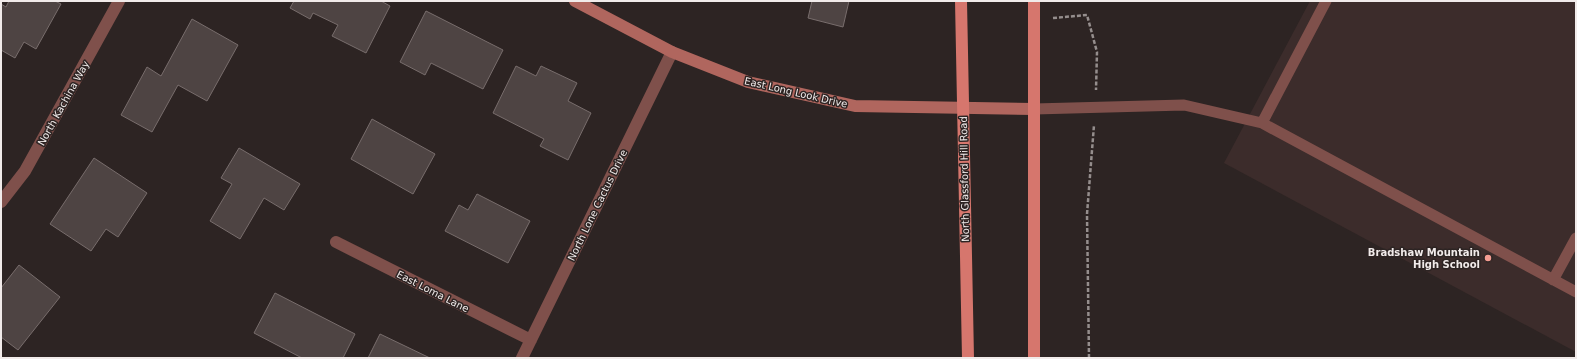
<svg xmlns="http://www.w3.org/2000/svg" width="1577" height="359" viewBox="0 0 1577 359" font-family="'DejaVu Sans',sans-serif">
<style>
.built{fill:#3c2c2b}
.building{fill:#4e4443;stroke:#786d6c}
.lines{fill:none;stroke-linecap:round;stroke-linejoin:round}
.path{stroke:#958e8d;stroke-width:2.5;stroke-dasharray:4 2;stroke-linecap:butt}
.lane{stroke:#7f504b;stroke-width:11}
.street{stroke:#7f504b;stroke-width:12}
.secondary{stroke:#b0665e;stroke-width:12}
.primary{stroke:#d6766d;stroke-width:12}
.poi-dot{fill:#f59c92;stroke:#2d2423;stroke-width:1.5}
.labels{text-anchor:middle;stroke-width:3;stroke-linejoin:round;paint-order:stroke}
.street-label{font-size:10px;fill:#f1ebea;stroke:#2d2423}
.poi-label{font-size:10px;font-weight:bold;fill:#f1ebea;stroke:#2d2423;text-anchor:end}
</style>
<rect width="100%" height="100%" fill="#2d2423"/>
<path class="built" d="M1310 1H1576V352L1224 163Z"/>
<path class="building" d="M9 1H55L61 4 36 49 24 42 15 58 1 50V4L6 7Z
M294 1H381L390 6 366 53 332 36 338 25 313 13 310 19 290 8Z
M812 1H849L843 27 808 18Z
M426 11 503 50 483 89 431 63 425 75 400 62Z
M192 19 238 45 207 101 178 85 152 132 121 115 147 67 161 76Z
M516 66 536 76 541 66 577 83 568 101 591 113 568 160 540 146 544 139 493 113Z
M372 119 435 154 413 194 351 159Z
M239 148 300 184 284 210 264 198 240 239 210 221 232 184 221 178Z
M94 158 147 193 118 237 106 229 91 251 50 224Z
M477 194 530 221 508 263 445 231 459 205 468 210Z
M19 265 60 297 18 350 1 337V288Z
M275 293 355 334 343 358H302L254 333Z
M380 334 430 358H368Z"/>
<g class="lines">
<path class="path" d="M1053 18 1087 15 1097 52 1096 90
M1089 358 1087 214 1094 125"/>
<path class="lane" d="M1034 109 1184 105 1262 123 1576 292
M1262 123 1326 1
M1553 280 1576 238"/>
<path class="street" d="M1 202 25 171 119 1
M336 242 531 340
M522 358 672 52"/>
<path class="secondary" d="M575 1 672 52 748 82 855 106 1034 109"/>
<path class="primary" d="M961 1 968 358
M1034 1V358"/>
</g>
<circle class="poi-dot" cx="1488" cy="258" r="4"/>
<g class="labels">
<g class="street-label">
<text transform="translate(796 92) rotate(13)" y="4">East Long Look Drive</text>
<text transform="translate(63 103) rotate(-61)" y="4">North Kachina Way</text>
<text transform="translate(964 179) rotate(-91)" y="4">North Glassford Hill Road</text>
<text transform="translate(597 205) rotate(-64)" y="4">North Lone Cactus Drive</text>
<text transform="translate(433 291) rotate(27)" y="4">East Loma Lane</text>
</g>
<g class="poi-label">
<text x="1480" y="256">Bradshaw Mountain<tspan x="1480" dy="12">High School</tspan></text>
</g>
</g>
<rect width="1577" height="359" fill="none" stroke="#f1ebea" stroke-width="4"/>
</svg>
